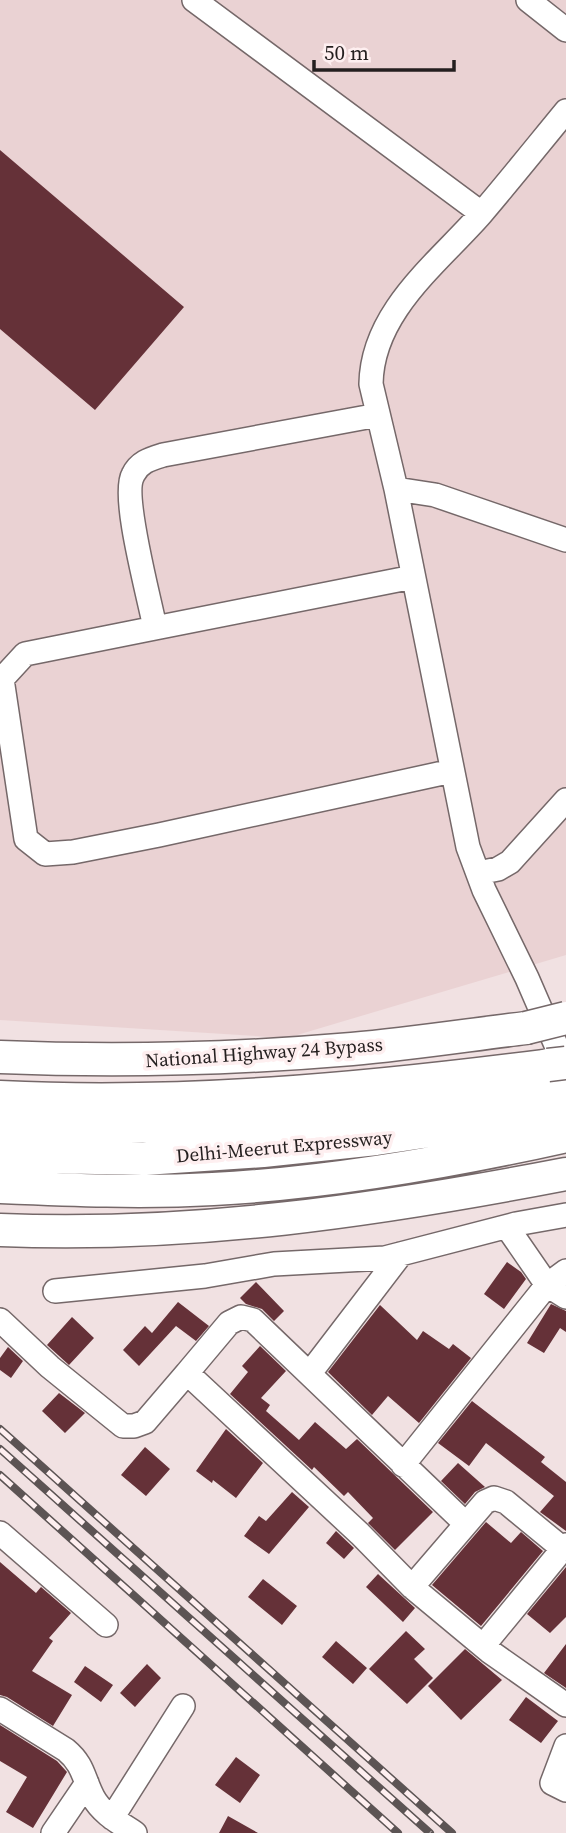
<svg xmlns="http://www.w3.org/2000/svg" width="566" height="1833" viewBox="0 0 566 1833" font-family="'Source Serif 4',serif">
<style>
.built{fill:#ead2d3}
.building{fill:#653138}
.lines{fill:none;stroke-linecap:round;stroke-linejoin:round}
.minor-casing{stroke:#756869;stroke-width:26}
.highway-casing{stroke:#756869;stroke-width:35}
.minor{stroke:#fff;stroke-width:23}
.highway{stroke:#fff;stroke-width:32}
.rail-casing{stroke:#5c5454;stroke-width:8}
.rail{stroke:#feeff0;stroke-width:5;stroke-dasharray:16;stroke-linecap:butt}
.highway-bridge-casing{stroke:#756869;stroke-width:35;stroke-linecap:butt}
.highway-bridge{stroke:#fff;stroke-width:32}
.labels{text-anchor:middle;stroke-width:7;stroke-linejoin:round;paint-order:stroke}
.street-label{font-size:19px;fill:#241f1f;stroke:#feeff0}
</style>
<rect width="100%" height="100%" fill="#f1e1e2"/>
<path class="built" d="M0 0H566V955L287 1038 0 1020Z"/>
<path class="building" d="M0 150 184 307 95 410 0 329Z
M507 1262 521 1272 526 1279 504 1309 484 1294Z
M256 1282 284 1311 274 1321 262 1309 246 1304 240 1298Z
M178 1302 209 1326 196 1341 176 1326 139 1366 123 1350 145 1326 152 1333Z
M551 1304 566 1311V1332L560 1328 544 1353 527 1343Z
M380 1305 417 1340 423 1331 449 1349 453 1344 471 1358 419 1423 388 1396 372 1415 328 1372Z
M72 1317 94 1338 69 1365 47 1345Z
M260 1346 286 1371 261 1398 270 1405 266 1411 299 1440 315 1422 346 1449 357 1439 433 1512 395 1550 368 1523 373 1518 348 1492 344 1496 314 1467 312 1470 230 1394 248 1372 242 1366Z
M8 1347 23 1361 11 1378 0 1370V1358Z
M59 1393 85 1413 65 1433 42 1411Z
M472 1401 545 1457 541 1462 566 1482V1531L540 1512 554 1496 486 1443 469 1466 438 1443Z
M226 1429 263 1463 236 1498 213 1480 212 1483 196 1471Z
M145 1447 170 1469 146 1496 121 1475Z
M458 1463 485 1487 475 1492 465 1504 441 1481Z
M292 1492 309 1507 269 1554 244 1536 259 1516 266 1521Z
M486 1522 511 1543 521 1532 543 1551 481 1626 432 1585Z
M336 1531 354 1548 344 1559 326 1543Z
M0 1562 36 1593 41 1587 71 1613 49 1638 53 1641 32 1671 72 1695 53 1726 7 1697 0 1695Z
M566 1567V1617L550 1633 527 1614Z
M378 1574 415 1608 403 1622 366 1587Z
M263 1579 297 1606 282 1625 248 1597Z
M406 1631 425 1649 414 1659 433 1678 407 1704 369 1669Z
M336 1641 367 1668 353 1684 322 1657Z
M566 1644V1688L544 1673Z
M465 1649 502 1680 461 1720 428 1686Z
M147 1664 161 1678 135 1707 120 1693Z
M85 1666 113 1685 101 1702 74 1682Z
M526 1697 558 1721 541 1743 509 1720Z
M0 1725 57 1761 67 1772 33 1828 6 1812 27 1777 0 1761Z
M236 1757 260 1775 240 1803 215 1785Z
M228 1816 258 1833H219Z"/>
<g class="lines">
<g class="minor-casing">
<path id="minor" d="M194 0 481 213
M528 0 566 30
M566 111C538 145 510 180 481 214 437 264 372 312 371 384L396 489 468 847 484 890 527 978 566 1068
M378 415 163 455C150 459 139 462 133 475 121 496 150 600 155 628L413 577
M396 489 435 495 566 540
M2 679 26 839 45 854 73 852 159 835 452 771
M2 679 25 654 155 628
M478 873 498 869 510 862 566 800
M507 1227 547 1285 566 1297
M55 1291 205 1276 274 1264 385 1258 516 1224 566 1215
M0 1320 50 1367 123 1426H134L145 1422 187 1373 360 1534 412 1587 489 1651 566 1705
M187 1373 229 1323 241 1317 253 1320 466 1524
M310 1373 401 1254
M403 1465 547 1285 566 1271
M0 1533 106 1625
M412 1587 485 1502 494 1498 506 1502 563 1549
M483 1646 566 1545
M0 1709 66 1750C84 1765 83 1778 93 1797 102 1814 120 1823 135 1833
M566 1746 552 1783 566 1790
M112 1818 183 1706
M53 1833 87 1783"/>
</g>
<g class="highway-casing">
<path id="highway" d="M0 1057C118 1062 234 1059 352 1049 410 1044 468 1035 526 1028
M0 1097C182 1106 363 1089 543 1066
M0 1125C72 1130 146 1127 218 1124 335 1118 453 1107 566 1077
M0 1156 144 1159 263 1151 376 1139 476 1124 566 1104
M0 1187C71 1190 142 1193 213 1189 332 1183 450 1162 566 1136
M0 1230C191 1238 379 1210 566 1174"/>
</g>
<use href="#minor" class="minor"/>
<use href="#highway" class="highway"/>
<g class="rail-casing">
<path id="rail" d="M0 1429 452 1833
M0 1449 430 1833
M0 1475 398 1833"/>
</g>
<use href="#rail" class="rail"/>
<g class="highway-bridge-casing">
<path id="highway-bridge" d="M526 1028 566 1018
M548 1065 566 1063"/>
</g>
<use href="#highway-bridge" class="highway-bridge"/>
</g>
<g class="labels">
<g class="street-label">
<text transform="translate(264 1052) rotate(-4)" y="7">National Highway 24 Bypass</text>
<text transform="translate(284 1146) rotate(-5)" y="7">Delhi-Meerut Expressway</text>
</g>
</g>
<path d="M314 60v10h140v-10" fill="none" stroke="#241f1f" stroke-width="3.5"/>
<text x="324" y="60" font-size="21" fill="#241f1f" stroke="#feeff0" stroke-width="5" paint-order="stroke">50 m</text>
</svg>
